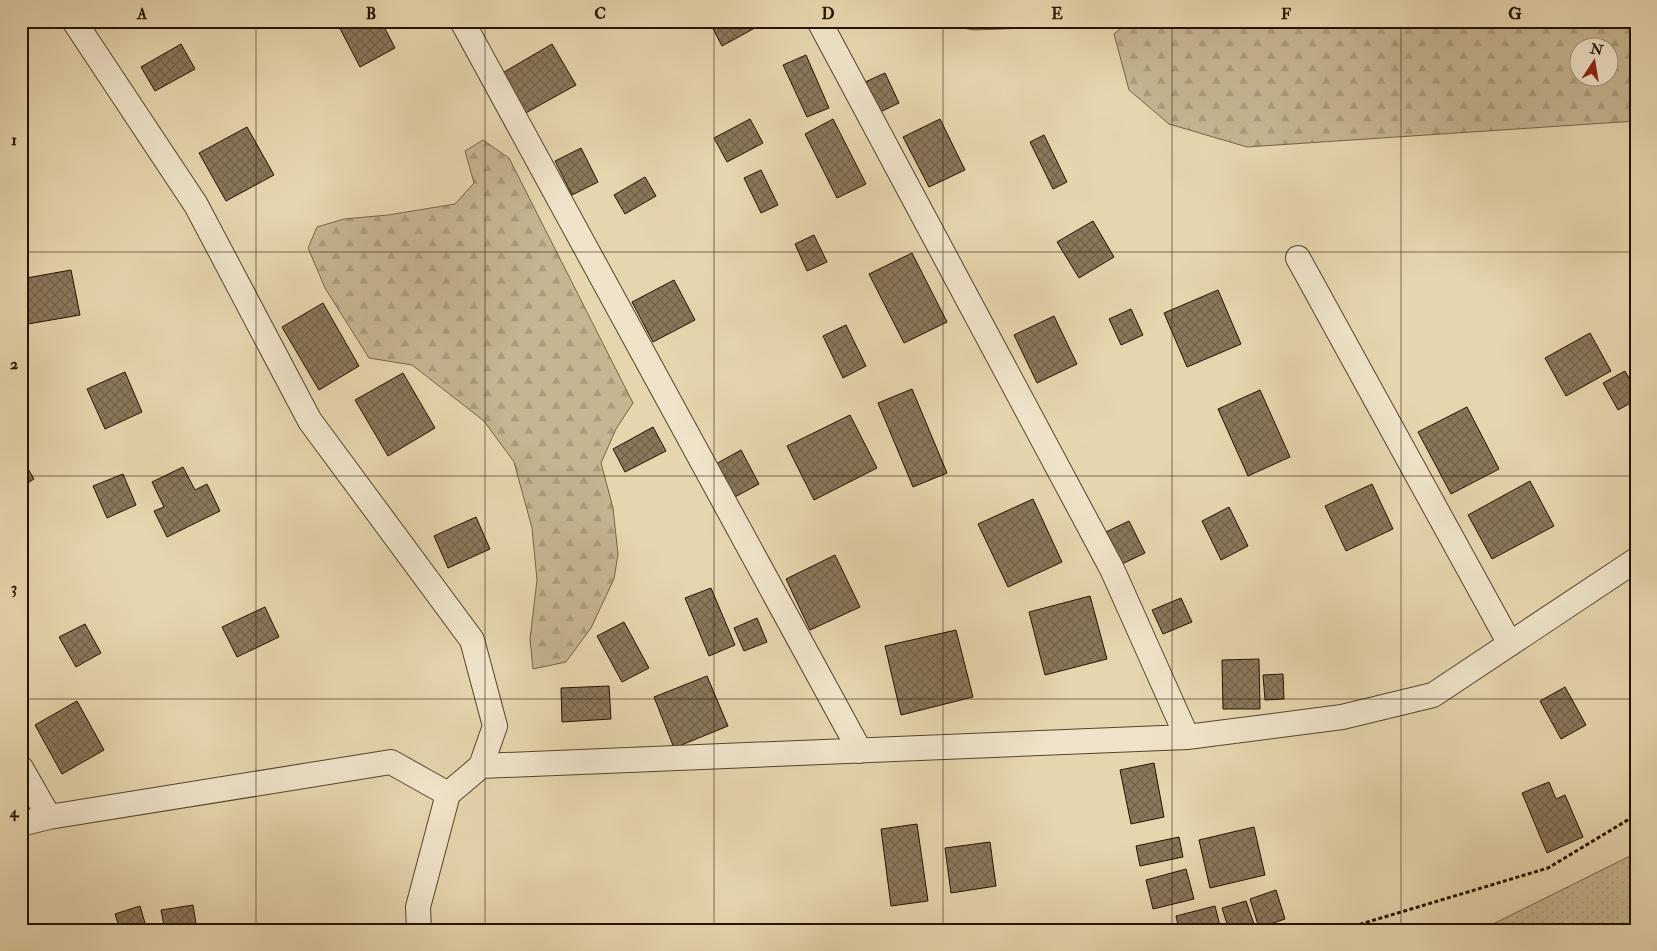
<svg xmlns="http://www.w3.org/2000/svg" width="1657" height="951" viewBox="0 0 1657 951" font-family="'IM FELL Double Pica',serif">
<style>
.grass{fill:url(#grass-dots);stroke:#766449}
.forest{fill:url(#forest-firs);stroke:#766449;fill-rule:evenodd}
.water{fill:#a59373;stroke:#725f45}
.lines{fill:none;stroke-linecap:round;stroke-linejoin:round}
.shore{stroke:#66523a;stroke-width:1}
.building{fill:url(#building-cross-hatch);stroke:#261201}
.street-casing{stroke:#56432c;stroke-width:26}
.path{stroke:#261201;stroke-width:3;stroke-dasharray:4 2.5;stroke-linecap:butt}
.street{stroke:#efe4ca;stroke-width:24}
.grid{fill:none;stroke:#261201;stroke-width:1;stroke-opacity:0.55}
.neatline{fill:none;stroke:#261201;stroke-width:2}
.grid-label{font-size:16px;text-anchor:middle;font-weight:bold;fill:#261201}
</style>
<defs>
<pattern id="grass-dots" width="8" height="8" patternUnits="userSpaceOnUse" patternTransform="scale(1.25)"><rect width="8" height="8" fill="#c5b591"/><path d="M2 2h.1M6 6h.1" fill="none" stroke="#a99b7b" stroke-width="1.8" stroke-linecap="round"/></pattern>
<pattern id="forest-firs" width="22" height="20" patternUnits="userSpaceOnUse" patternTransform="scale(1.25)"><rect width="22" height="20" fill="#c5b591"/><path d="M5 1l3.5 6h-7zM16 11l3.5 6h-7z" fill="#a99b7b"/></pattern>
<pattern id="building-cross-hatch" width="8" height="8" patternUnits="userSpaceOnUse" patternTransform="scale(1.25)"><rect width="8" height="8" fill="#8a785b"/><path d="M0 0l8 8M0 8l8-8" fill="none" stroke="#716149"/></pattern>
</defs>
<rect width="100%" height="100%" fill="#e6d6ae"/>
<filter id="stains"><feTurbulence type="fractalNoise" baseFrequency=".004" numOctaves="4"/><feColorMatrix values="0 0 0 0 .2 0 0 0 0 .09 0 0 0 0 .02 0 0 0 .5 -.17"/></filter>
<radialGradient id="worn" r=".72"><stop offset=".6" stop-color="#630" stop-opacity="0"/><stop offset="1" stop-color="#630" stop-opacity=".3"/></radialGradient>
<path class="grass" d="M1636 853V930H1467L1491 925Z"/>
<path class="forest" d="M1130 21H1636V121L1247 147 1169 124 1129 90 1114 34ZM1580 48H1610V78H1580Z
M483 140 509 158 633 403 616 429 601 463 613 508 618 554 614 579 591 628 566 662 533 669 530 639 537 580 532 528 514 462 484 421 412 365 369 358 325 288 308 248 317 227 344 219 388 215 455 204 474 183 465 151Z"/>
<path class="water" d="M920 21H1078L1057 27 974 30Z"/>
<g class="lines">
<path class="shore" d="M953 21 974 25 1059 21"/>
</g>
<path class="building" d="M336 21H381L395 48 360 67Z
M709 21H765L766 22 722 46Z
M181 44 195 69 155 91 141 67Z
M552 44 576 85 522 115 499 75Z
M806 55 829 108 807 117 783 65Z
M885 73 899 103 878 113 863 83Z
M750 119 763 143 727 162 714 138Z
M833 119 866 184 837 198 805 134Z
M940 119 965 170 929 187 903 137Z
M247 127 274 175 226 201 199 153Z
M1044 135 1067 182 1053 189 1030 142Z
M581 148 598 182 572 195 555 161Z
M761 170 778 205 761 213 744 178Z
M645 177 656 196 625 214 614 195Z
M1093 221 1114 257 1079 278 1057 242Z
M814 235 827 262 807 271 795 244Z
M912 253 947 322 904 343 869 274Z
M71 270 80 315 28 324 21 288V279Z
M674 280 695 320 653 342 632 302Z
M1218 290 1241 344 1187 367 1164 313Z
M323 303 359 366 319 390 282 327Z
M1131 309 1143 335 1121 345 1109 319Z
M1054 316 1077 364 1037 383 1014 335Z
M846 325 866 366 843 378 823 336Z
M1590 333 1611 371 1566 396 1545 358Z
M1625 371 1636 391V400L1618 410 1603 383Z
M125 372 142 412 105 429 87 389Z
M403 373 435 428 388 456 355 400Z
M912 389 947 473 913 487 878 403Z
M1260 390 1290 457 1248 476 1218 409Z
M1467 407 1499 469 1451 494 1418 432Z
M850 415 877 468 814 500 787 446Z
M653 427 666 451 625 472 613 449Z
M741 450 759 484 733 498 714 465Z
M21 457 34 479 21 487Z
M183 467 195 490 207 484 220 511 167 537 154 511 164 507 152 482Z
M123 474 136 505 107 518 93 486Z
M1530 481 1554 526 1492 559 1468 515Z
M1372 484 1393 529 1346 551 1325 506Z
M1033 499 1062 562 1008 587 978 524Z
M1229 507 1248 546 1221 560 1202 521Z
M476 517 490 549 448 568 434 536Z
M1129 521 1145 553 1122 564 1106 532Z
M835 555 860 607 810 630 786 579Z
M711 588 735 645 709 656 685 598Z
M1090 596 1107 659 1045 675 1029 612Z
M1181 598 1192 622 1163 634 1152 610Z
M265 607 279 637 237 657 222 627Z
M757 618 767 642 744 651 734 628Z
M624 622 649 668 622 682 597 636Z
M85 624 101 653 76 667 59 637Z
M956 630 973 697 901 715 885 646Z
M1259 659 1260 709H1223L1222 660Z
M1283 674 1284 699 1265 700 1263 675Z
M707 676 728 726 674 748 654 697Z
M609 686 611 719 562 722 561 688Z
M1565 687 1586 725 1561 739 1540 701Z
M77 701 104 750 62 774 35 725Z
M1154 763 1164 817 1131 824 1120 770Z
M1549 782 1556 799 1565 795 1583 837 1547 853 1522 793Z
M917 824 928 901 891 906 881 829Z
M1254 827 1265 875 1210 888 1199 840Z
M1179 837 1183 857 1140 866 1136 846Z
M990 842 996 886 951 893 945 848Z
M1186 869 1194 899 1153 909 1146 880Z
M1276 890 1285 919 1259 928 1250 899Z
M1246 901 1255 927 1247 930H1229L1222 908Z
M193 905 197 930H165L161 910Z
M140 906 147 930H120L115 914Z
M1215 906 1221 930H1179L1176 916Z"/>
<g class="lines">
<g class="street-casing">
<path id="street" d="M74 21 196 205 310 421 472 640 495 726 481 766 448 794 418 907 419 930
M462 21 860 751
M819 21 1112 569 1187 737
M1298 258 1510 644
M481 766 1187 737 1342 717 1433 695 1636 560
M21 768 49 817
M21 824 49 817 391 762 448 794"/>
</g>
<path class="path" d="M1341 930 1548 868 1636 815"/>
<use href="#street" class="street"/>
</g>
<path class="grid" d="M256 21V930M485 21V930M714 21V930M943 21V930M1172 21V930M1401 21V930M21 252H1636M21 476H1636M21 699H1636"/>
<rect width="1657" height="951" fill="none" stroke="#e6d6ae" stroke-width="55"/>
<g transform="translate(1594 62) rotate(12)"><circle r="24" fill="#efe4ca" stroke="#9f907a"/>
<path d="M0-4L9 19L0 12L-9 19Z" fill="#8f2418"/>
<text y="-8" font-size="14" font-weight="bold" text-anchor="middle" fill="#261201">N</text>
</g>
<rect x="28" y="28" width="1602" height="896" class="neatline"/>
<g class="grid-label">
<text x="142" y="19">A</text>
<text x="371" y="19">B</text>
<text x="600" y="19">C</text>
<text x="828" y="19">D</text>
<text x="1057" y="19">E</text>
<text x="1286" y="19">F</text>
<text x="1515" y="19">G</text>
<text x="14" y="145">1</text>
<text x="14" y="369">2</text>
<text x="14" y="593">3</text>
<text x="14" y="817">4</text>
</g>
<rect width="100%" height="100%" filter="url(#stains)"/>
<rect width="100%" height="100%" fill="url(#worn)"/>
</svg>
